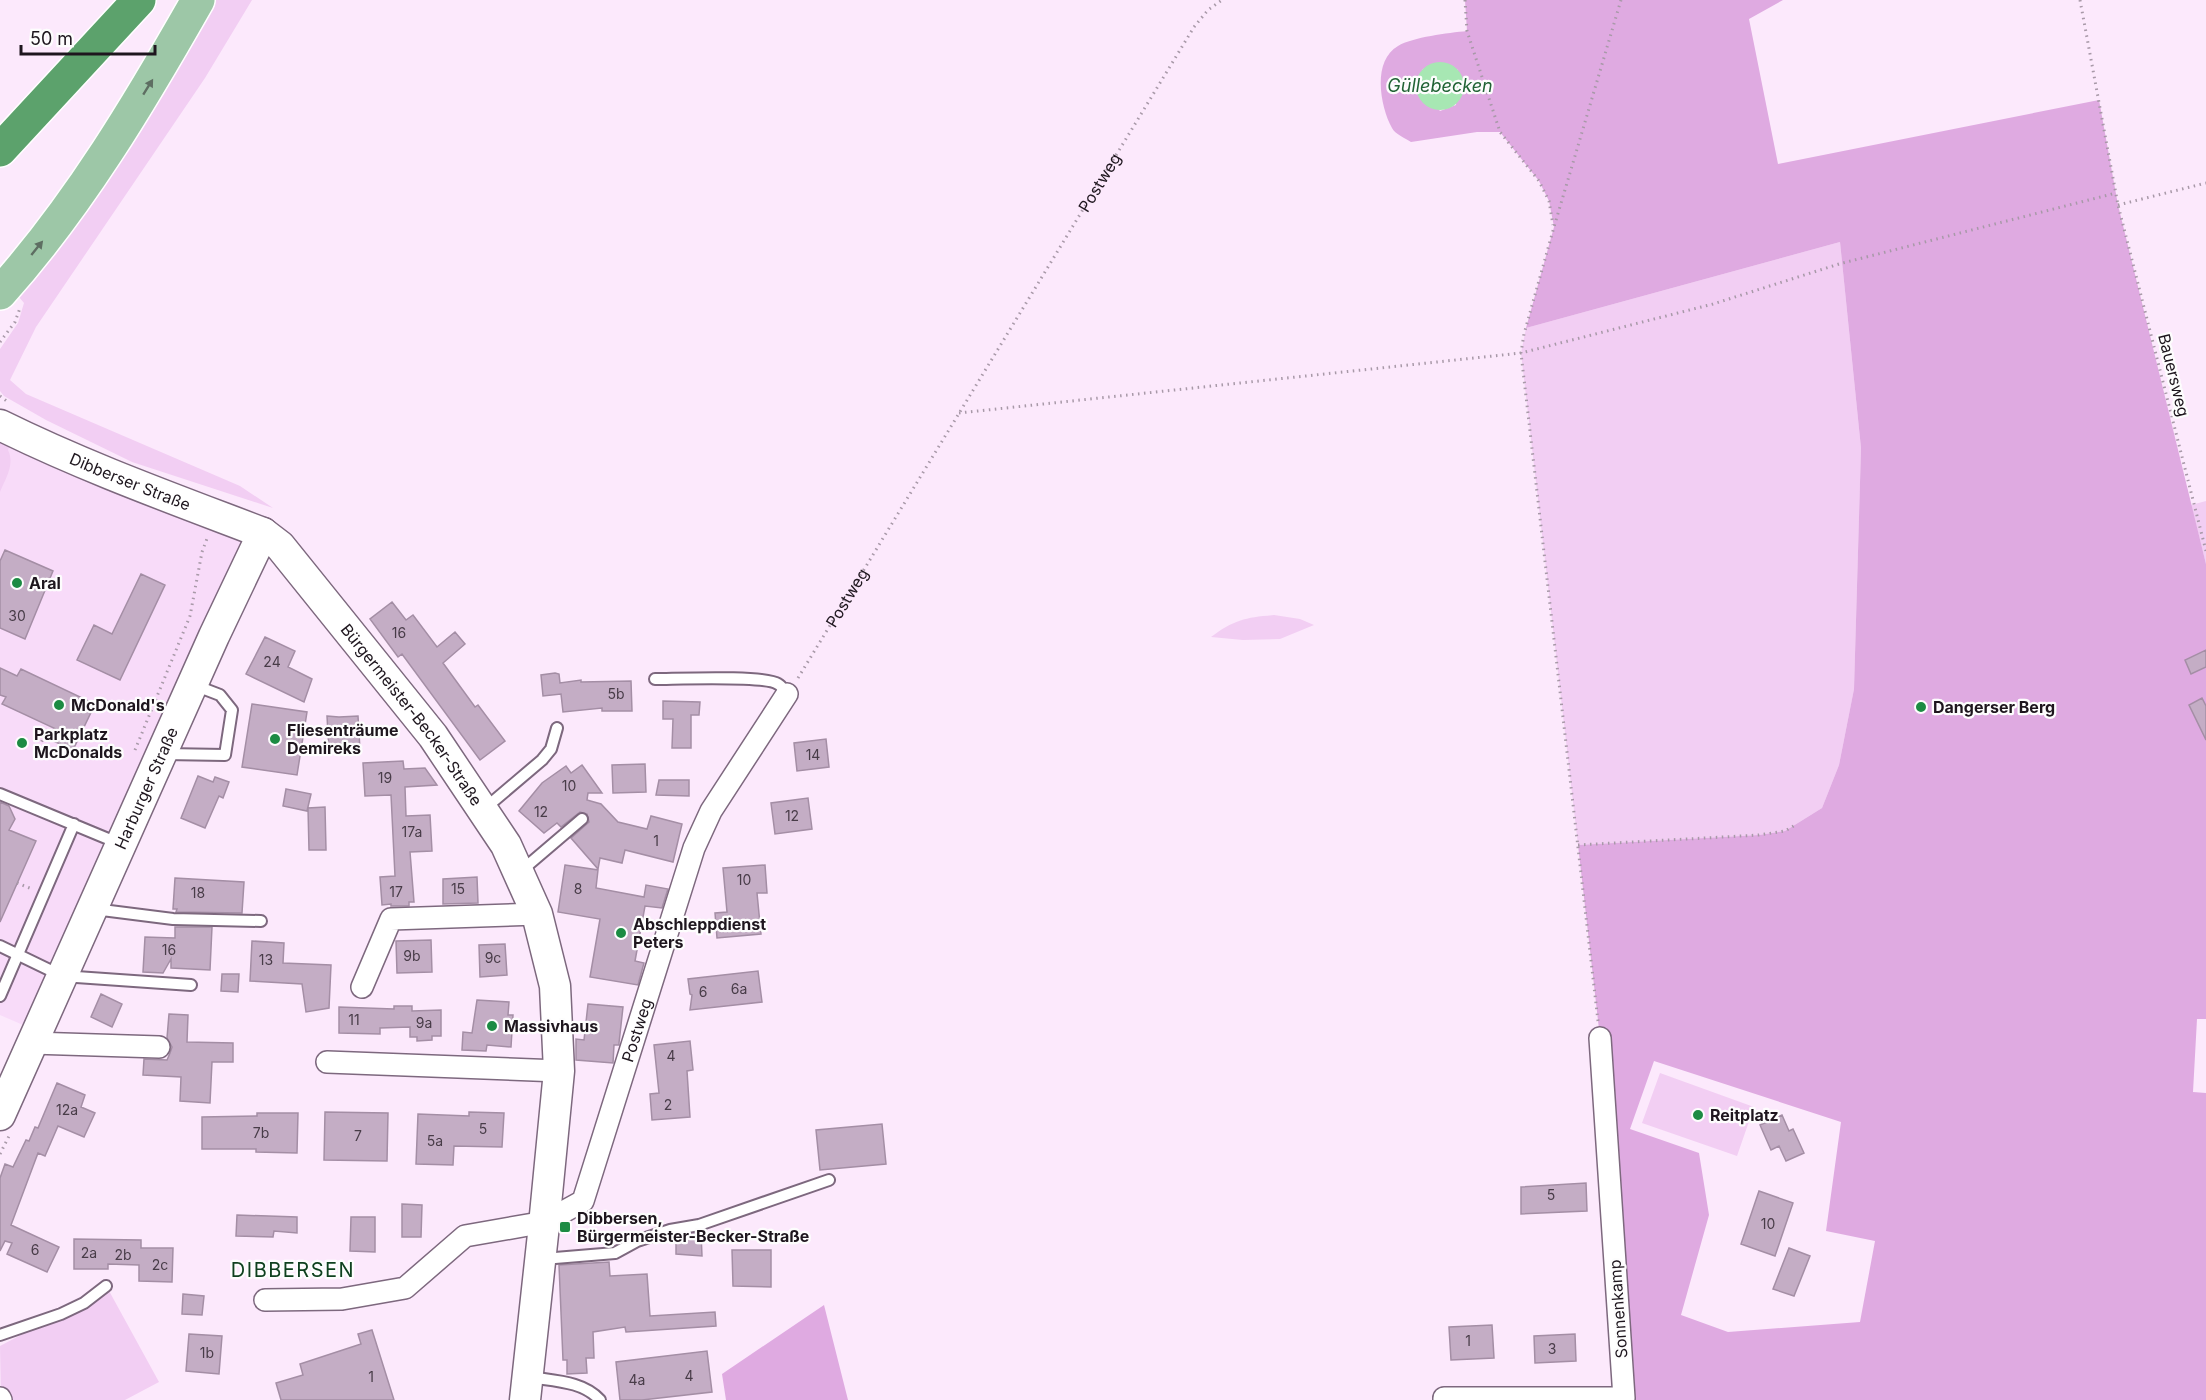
<svg xmlns="http://www.w3.org/2000/svg" width="2206" height="1400" viewBox="0 0 2206 1400" font-family="Inter,sans-serif">
<style>
.built{fill:#f8dbf9}
.green{fill:#f2cef3}
.forest{fill:#dfaae1;fill-rule:evenodd}
.water{fill:#a7e7b3}
.building{fill:#c4adc5;stroke:#a48ea5;stroke-width:1.5}
.lines{fill:none;stroke-linecap:round;stroke-linejoin:round}
.lane-casing{stroke:#7d687e;stroke-width:14}
.street-casing{stroke:#7d687e;stroke-width:24}
.secondary-casing{stroke:#7d687e;stroke-width:33}
.primary-casing{stroke:#fff;stroke-width:36}
.highway-casing{stroke:#fff;stroke-width:36}
.path{stroke:#a899a8;stroke-width:3;stroke-dasharray:1.5 4.5;stroke-linecap:butt}
.lane{stroke:#fff;stroke-width:10}
.street{stroke:#fff;stroke-width:21}
.secondary{stroke:#fff;stroke-width:30}
.primary{stroke:#9dc7a7;stroke-width:33}
.highway{stroke:#5ca26c;stroke-width:33}
.oneway{fill:#5e6e62}
.poi-dot{fill:#1c8b43;stroke:#fdfdfd;stroke-width:2}
.labels{text-anchor:middle;stroke-width:4.5;stroke-linejoin:round;paint-order:stroke}
.number-label{font-size:14px;fill:#483c48}
.street-label{font-size:16px;fill:#1e161e;stroke:#fdfdfd}
.poi-label{font-size:16px;font-weight:bold;fill:#1e161e;stroke:#fdfdfd;text-anchor:start}
.water-label{font-size:18px;font-style:italic;fill:#216335;stroke:#fdfdfd}
.quarter-label{font-size:20px;letter-spacing:1.5px;fill:#0f411f;stroke:#fdfdfd}
</style>
<rect width="100%" height="100%" fill="#fce9fc"/>
<path class="built" d="M15 432 263 533 37 1031 0 1015V469Z"/>
<path class="green" d="M207 0H252L205 78 36 327 10 380 26 394 240 486 273 508 132 462 46 420 4 396 0 391V349L18 323 24 303 14 291Z
M1840 242 1861 448 1854 689 1839 765 1822 808 1785 831 1759 835 1578 845 1521 353 1526 328Z
M0 425 15 432 8 450C15 464 6 478 0 492Z
M2206 501V564L2191 505Z
M1274 615 1300 619 1314 625 1280 639 1243 640 1211 637C1233 620 1247 617 1274 615Z
M1660 1073 1754 1107 1737 1156 1642 1123Z
M108 1289 159 1382 125 1400H1L0 1346Z"/>
<path class="forest" d="M1465 0H1783L1749 19 1778 164 2099 100 2118 205 2206 564V1019H2197L2193 1092 2206 1093V1400H1444L1624 1398 1600 1038 1578 845 1759 835 1785 831 1822 808 1839 765 1854 689 1861 448 1840 242 1526 328 1554 227 1549 201 1539 181 1500 132H1477L1411 142C1405 138 1395 134 1392 128 1380 106 1372 61 1398 46 1413 37 1448 33 1467 31ZM1445 63 1458 70 1456 105 1440 111 1416 83 1423 69ZM1654 1061 1841 1122 1826 1231 1875 1241 1860 1322 1728 1332 1681 1315 1709 1215 1699 1153 1630 1129Z
M824 1305 848 1400H726L722 1374Z"/>
<path class="water" d="M1416 86a24 24 0 1 1 48 0a24 24 0 1 1-48 0Z"/>
<path class="building" d="M5 550 53 571 25 639 0 628V561Z
M141 574 165 585 120 680 77 660 94 625 112 634Z
M392 602 406 620 413 615 437 647 455 632 465 644 443 663 475 707 478 705 505 741 480 760 402 654 398 657 370 619Z
M265 637 295 651 288 667 312 679 304 702 246 674Z
M2206 650V667L2191 674 2185 660Z
M0 668 17 676 21 669 95 704 73 750 51 740 56 729 2 704 6 697 0 695Z
M555 673 559 674 560 683 581 680V682L631 681 632 711H602V708L563 712 561 694 543 696 541 675Z
M2202 698 2206 706V740L2189 705Z
M663 701 700 702 699 715H691V748H672L673 719H663Z
M252 704 307 712 297 775 242 767Z
M327 716 339 717 358 716 360 750 329 751Z
M826 739 829 767 797 771 794 743Z
M403 761 404 769 425 768 437 785 405 787 406 816 430 815 432 851 410 852 414 902H409V906H391V904L382 905 380 877 395 876 391 795 365 796 363 763Z
M645 764 646 792 613 793 612 765Z
M582 765 602 793H588L587 800 601 804 618 822 647 829 651 816 682 824 673 862 625 850 622 863 600 858 598 869 571 838 589 822 587 814 580 812 561 827 557 823 544 833 519 811 542 783 566 766 571 773Z
M198 776 213 782 215 777 229 782 223 798 219 796 205 828 181 818Z
M659 780H689V796L656 795Z
M286 789 311 794 307 811 283 806Z
M808 798 812 829 775 834 771 803Z
M0 802 9 806 15 819 9 830 36 841 0 922Z
M325 807 326 850H309L308 808Z
M565 865 598 870 596 888 644 897 646 885 668 889 662 908 645 906 635 961 644 963 638 985 590 977 600 919 558 912Z
M765 865 767 893H757L761 934 717 938 715 913 727 912 723 868Z
M477 877 478 903 443 904V879Z
M175 878 244 882 242 913 176 912 177 909H173Z
M175 927H212L210 970 171 968V959L163 973 143 972 145 937 175 938Z
M431 940 432 972 397 973 396 941Z
M252 941 284 943 283 963 331 965 329 1008 306 1012 302 984 250 981Z
M505 944 507 975 480 977 479 945Z
M758 971 762 1002 690 1010 692 995 690 994 688 979Z
M222 974H239L238 992 221 991Z
M101 994 122 1004 112 1027 91 1017Z
M477 1000 509 1002 508 1015H513L511 1047 487 1045 486 1051 462 1050 463 1032 472 1033Z
M588 1004 623 1007 619 1043V1045H614L613 1063 576 1060V1039L584 1040Z
M394 1006H412V1011L441 1010V1036H432V1040L417 1041V1037H410V1027L380 1028V1034L339 1033V1007L394 1009Z
M169 1014 188 1015 187 1042 233 1043V1062H212L210 1103 180 1101 181 1077 143 1075 144 1059 167 1060 170 1053 172 1047 167 1038Z
M690 1041 693 1070 687 1071 690 1117 652 1120 650 1094 659 1093 654 1045Z
M57 1083 85 1095 81 1107 95 1113 84 1137 58 1126 45 1156 38 1153 11 1225 59 1247 47 1272 7 1254 12 1243 5 1241 0 1251V1178L5 1164 13 1167 26 1140 29 1141 35 1127 38 1128Z
M325 1112 388 1113 387 1161 324 1160Z
M469 1112 504 1113 502 1147 454 1146 453 1165 416 1164 418 1114 469 1116Z
M257 1113H298L297 1153 256 1152V1149H202V1117L257 1116Z
M1782 1115 1789 1131 1793 1129 1804 1153 1786 1161 1779 1146 1771 1150 1760 1125Z
M882 1124 886 1164 820 1170 816 1130Z
M1586 1183 1587 1211 1521 1214V1187Z
M1759 1191 1793 1203 1775 1256 1741 1244Z
M402 1204 422 1205 421 1237H402Z
M237 1215 297 1217V1233L274 1231 273 1237 236 1236Z
M351 1217H375V1252L350 1251Z
M701 1233 702 1256 676 1254V1237Z
M74 1239 141 1240V1248H173L172 1282 139 1281V1265L108 1264V1269H74Z
M1789 1248 1810 1256 1794 1296 1773 1289Z
M732 1250H771V1287L733 1286Z
M609 1262 610 1276 647 1274 650 1316 715 1312 716 1326 626 1332 625 1327 593 1332 594 1358H586L587 1373 567 1374V1360H563L559 1265Z
M183 1294 204 1296 202 1315 182 1314Z
M1492 1325 1494 1358 1451 1360 1449 1327Z
M372 1330 394 1400H281L276 1383 303 1375 300 1364 361 1344 358 1334Z
M189 1334 222 1336 219 1374 186 1371Z
M1575 1334 1576 1361 1535 1363 1534 1336Z
M707 1351 712 1392 642 1400H620L616 1362Z"/>
<g class="lines">
<g class="lane-casing">
<path id="lane" d="M655 679C676 679 764 675 778 684 782 686 784 691 787 694
M165 754 225 755 232 710 220 695 194 685
M0 794 118 843
M483 810 542 760 551 749 557 728
M521 871 582 819
M94 909 173 919 261 921
M0 946 62 976 191 985
M0 996 74 824
M543 1259 615 1253 637 1241 670 1230 699 1225 829 1180
M0 1335 61 1314 84 1303 106 1286
M530 1377C554 1381 583 1381 600 1400"/>
</g>
<g class="street-casing">
<g id="street">
<path d="M362 987 391 919 537 914"/>
<path d="M32 1043 159 1047"/>
<path d="M327 1062 559 1071"/>
<path id="s2" d="M265 1300 342 1299 405 1288 465 1236 545 1222 583 1201 694 848 711 811 787 694"/>
<path d="M0 1398 1 1400"/>
<path d="M1444 1400V1398H1624L1600 1038"/>
</g>
</g>
<g class="secondary-casing">
<g id="secondary">
<path id="s3" d="M0 425C85 467 174 499 263 533L280 546 433 736 506 845 537 914 555 986 559 1071 544 1225 525 1400"/>
<path id="s4" d="M0 1115 214 636 263 533"/>
</g>
</g>
<g class="primary-casing">
<path id="primary" d="M0 293C79 205 140 102 198 0"/>
</g>
<g class="highway-casing">
<path id="highway" d="M0 150 139 0"/>
</g>
<g class="path">
<path d="M1465 0 1467 31 1500 132 1539 181 1549 201 1553 225"/>
<path d="M2080 0 2118 205 2206 551"/>
<path d="M2118 205 2206 183"/>
<path d="M0 342 15 322 20 308"/>
<path d="M0 396 8 402"/>
<path d="M959 413 1521 353 1713 304 1839 264 2116 193"/>
<path id="s1" d="M798 678 1194 27 1208 10 1222 0"/>
<path d="M135 750 190 616 202 552 208 536"/>
<path d="M34 758 49 726"/>
<path d="M1578 845 1759 835 1785 831 1797 824"/>
<path d="M17 883 32 889"/>
<path d="M1598 1021 1521 353 1524 334 1554 227 1621 0"/>
<path d="M0 1154 9 1136"/>
</g>
<use href="#lane" class="lane"/>
<use href="#street" class="street"/>
<use href="#secondary" class="secondary"/>
<use href="#primary" class="primary"/>
<use href="#highway" class="highway"/>
</g>
<defs><path id="oneway-solid" d="M-6-.8H1V-3.2L6.5 0L1 3.2V.8H-6Z" transform="scale(1.5)"/></defs>
<g class="oneway">
<use href="#oneway-solid" transform="translate(148 87) rotate(-58)"/>
<use href="#oneway-solid" transform="translate(37 248) rotate(-51)"/>
</g>
<g class="poi-dot">
<circle cx="17" cy="583" r="6"/>
<circle cx="59" cy="705" r="6"/>
<circle cx="1921" cy="707" r="6"/>
<circle cx="275" cy="739" r="6"/>
<circle cx="22" cy="743" r="6"/>
<circle cx="621" cy="933" r="6"/>
<circle cx="492" cy="1026" r="6"/>
<circle cx="1698" cy="1115" r="6"/>
<rect x="559" y="1221" width="12" height="12" rx="3"/>
</g>
<g class="labels">
<g class="number-label">
<text x="17" y="621">30</text>
<text x="399" y="638">16</text>
<text x="272" y="667">24</text>
<text x="616" y="699">5b</text>
<text x="813" y="760">14</text>
<text x="385" y="783">19</text>
<text x="569" y="791">10</text>
<text x="541" y="817">12</text>
<text x="792" y="821">12</text>
<text x="412" y="837">17a</text>
<text x="656" y="846">1</text>
<text x="744" y="885">10</text>
<text x="458" y="894">15</text>
<text x="578" y="894">8</text>
<text x="396" y="897">17</text>
<text x="198" y="898">18</text>
<text x="169" y="955">16</text>
<text x="412" y="961">9b</text>
<text x="493" y="963">9c</text>
<text x="266" y="965">13</text>
<text x="739" y="994">6a</text>
<text x="703" y="997">6</text>
<text x="354" y="1025">11</text>
<text x="424" y="1028">9a</text>
<text x="671" y="1061">4</text>
<text x="668" y="1110">2</text>
<text x="67" y="1115">12a</text>
<text x="483" y="1134">5</text>
<text x="261" y="1138">7b</text>
<text x="358" y="1141">7</text>
<text x="435" y="1146">5a</text>
<text x="1551" y="1200">5</text>
<text x="1768" y="1229">10</text>
<text x="35" y="1255">6</text>
<text x="89" y="1258">2a</text>
<text x="123" y="1260">2b</text>
<text x="160" y="1270">2c</text>
<text x="1468" y="1346">1</text>
<text x="1552" y="1354">3</text>
<text x="207" y="1358">1b</text>
<text x="689" y="1381">4</text>
<text x="371" y="1382">1</text>
<text x="637" y="1385">4a</text>
</g>
<g class="street-label">
<text dy="6" stroke="none"><textPath href="#s1" startOffset="580">Postweg</textPath></text>
<text transform="translate(2174 375) rotate(76)" y="6">Bauersweg</text>
<text dy="6" stroke="none"><textPath href="#s3" startOffset="142">Dibberser Straße</textPath></text>
<text dy="6" stroke="none"><textPath href="#s1" startOffset="94">Postweg</textPath></text>
<text dy="6" stroke="none"><textPath href="#s3" startOffset="520">Bürgermeister-Becker-Straße</textPath></text>
<text dy="6" stroke="none"><textPath href="#s4" startOffset="358">Harburger Straße</textPath></text>
<text dy="6" stroke="none"><textPath href="#s2" startOffset="524">Postweg</textPath></text>
<text transform="translate(1618 1309) rotate(-94)" y="6">Sonnenkamp</text>
</g>
<g class="poi-label">
<text x="29" y="589">Aral</text>
<text x="71" y="711">McDonald's</text>
<text x="1933" y="713">Dangerser Berg</text>
<text x="287" y="736">Fliesenträume<tspan x="287" dy="18">Demireks</tspan></text>
<text x="34" y="740">Parkplatz<tspan x="34" dy="18">McDonalds</tspan></text>
<text x="633" y="930">Abschleppdienst<tspan x="633" dy="18">Peters</tspan></text>
<text x="504" y="1032">Massivhaus</text>
<text x="1710" y="1121">Reitplatz</text>
<text x="577" y="1224">Dibbersen,<tspan x="577" dy="18">Bürgermeister-Becker-Straße</tspan></text>
</g>
<g class="water-label">
<text x="1440" y="92">Güllebecken</text>
</g>
<g class="quarter-label">
<text x="293" y="1277">DIBBERSEN</text>
</g>
</g>
<path d="M21 45v9h134v-9" fill="none" stroke="#1e161e" stroke-width="3"/>
<text x="30" y="45" font-size="18" fill="#1e161e" stroke="#fdfdfd" stroke-width="4.5" paint-order="stroke">50 m</text>
</svg>
